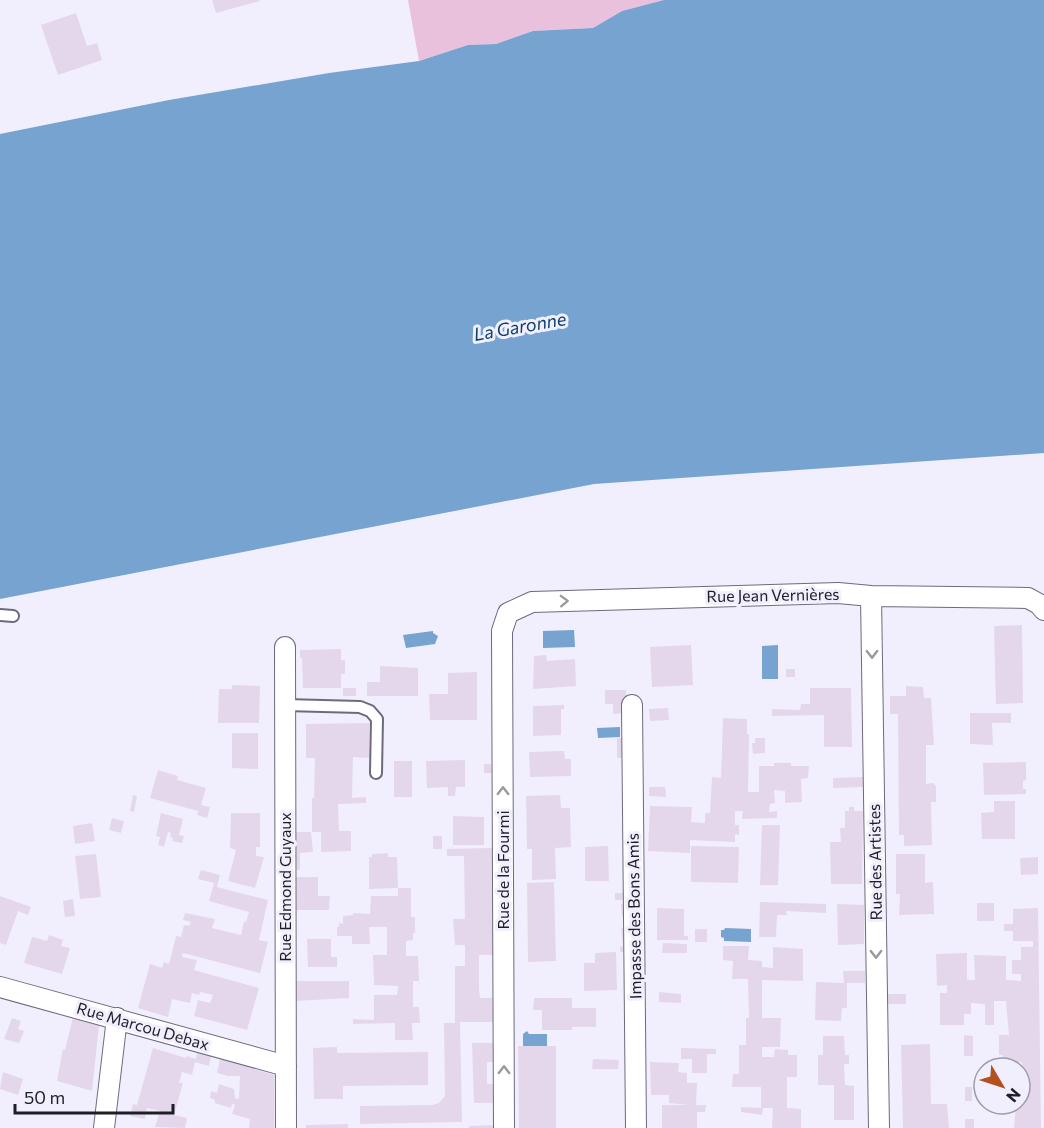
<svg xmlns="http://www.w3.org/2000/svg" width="1044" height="1128" viewBox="0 0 1044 1128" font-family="Commissioner,sans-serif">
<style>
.green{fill:#e9c1dd}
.water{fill:#76a3d0}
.building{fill:#e5d7eb}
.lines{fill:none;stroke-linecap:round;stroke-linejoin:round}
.lane-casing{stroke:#6d6a7e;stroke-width:14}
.street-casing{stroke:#6d6a7e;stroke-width:22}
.lane{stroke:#fff;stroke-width:10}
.street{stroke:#fff;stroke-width:20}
.oneway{stroke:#9a9a9d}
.labels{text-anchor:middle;stroke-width:6;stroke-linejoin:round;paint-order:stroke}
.street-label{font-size:16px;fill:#1f1e26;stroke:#f1effd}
.water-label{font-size:18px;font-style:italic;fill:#0c406a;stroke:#f1effd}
</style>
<rect width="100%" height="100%" fill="#f1effd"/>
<path class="green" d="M408 0H664L622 11 593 28 533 31 496 44 468 45 419 61Z"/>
<path class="water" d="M664 0H1044V453L594 484 0 599V134L169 100 329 73 419 61 468 45 496 44 533 31 593 28 622 11Z
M574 630 575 647 543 648V631Z
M433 631V633L438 636 435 644 406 648 403 635Z
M778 645V679H762V646Z
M620 727V737L598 738 597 728Z
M725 928 751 929V942L724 941V938L721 937V930H724Z
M527 1031 529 1034H547V1046H523V1034Z"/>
<path class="building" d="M212 0H259L260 1 216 13Z
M76 13 87 46 97 43 102 60 58 75 41 25Z
M1022 625 1023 703 996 704 994 626Z
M691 645 693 685 652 687 650 647Z
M341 649V660H345V674H341V688H303L302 658H300V650Z
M546 655 547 661 575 659 576 686 533 689 534 656Z
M380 666 418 668V696H367V682H380Z
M786 669H795V677H786Z
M477 672V720H430L429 694H448V673Z
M232 685 260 686 259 723H218L219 689H232Z
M906 686 923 687 924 698H931L934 745H926V784L933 783 936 786V802H931L932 845 904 846V835H899L898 714H890V696H906Z
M343 688H356V696H343Z
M810 688H851L852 747H824V715L772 716V709L800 710 801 704H810Z
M605 690H626V713L613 714V704H605Z
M564 705V709H561V735L533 736V706Z
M668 708 669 720 650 721 649 709Z
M970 713H1011V723H992L993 745 970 744Z
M723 718 747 719V734H749L748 792H759V766H774V763H791V766H809L808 778 801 779 802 802 785 803V791L774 790 775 803 770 804 769 812 777 811V818L742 819 743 811H735V825H739V835L735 834V842L690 840V853L648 851 650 806 692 807 691 822 705 823V813H710L712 777 721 778Z
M369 723V758L353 757 352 798 366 797V803L338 804 339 831H351V851L321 852V832H312V798H314L315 758H306V724Z
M232 733H258V769L232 768Z
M617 738H626L627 758H617Z
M755 738H765V753L753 754 752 743H755Z
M564 751 565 759H571V776L530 777 529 752Z
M465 760V787H456L455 796H448V787L427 788 426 761Z
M394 761H412V797H394Z
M1026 762V780L1023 781V789H1026V794L984 795 983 763Z
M484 764H491L492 773H484Z
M158 770 178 776 177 780 206 788 201 805 210 807 207 818 197 815 198 811 150 798Z
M863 777V787L833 788V778Z
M649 787H665L666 797 649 796Z
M133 795 137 796 134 812 130 811Z
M560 795 561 808H570L571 847 555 848 556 879 532 880V849H527L526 796Z
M994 801H1015V839H982L981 813 994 812Z
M849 807H854V811H863L862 884H831L830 842H841L840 828H845V811H849Z
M161 813 183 819 179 835 184 836 182 843 172 841 173 838 170 837 171 833 168 832 164 847 158 845 160 837 156 836Z
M231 813H260V847H256V856L264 857 255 888 228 881 236 850 230 848Z
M453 816 484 817V845H453Z
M112 818 124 821 121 833 109 830Z
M92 823 95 841 75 844 73 826Z
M762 825H780L778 885H760Z
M292 832H311L313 852 300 853V870H292Z
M433 836H442V849H433Z
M608 846 609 881H585V847Z
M691 846 739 847 738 883 691 882Z
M492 848 494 955H479V990L480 998H494V1022H460L462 1122 360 1124V1106L432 1105 439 1103 445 1096 444 1023H455V966H465V945H455L453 919H465L464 856H447V849Z
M388 853V857H397L398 888H411V917H415V933H413V940L406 941V956H418L419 981H413V1007H419L420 1023H412L413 1040H395V1023L353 1024V1019L374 1020V995H397L398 986 374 985 373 955H387V927H369L370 944H352V936H337V927H339V923L343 924V916L353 915V913L370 914 371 896H398V888L369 889V857H372V854Z
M96 854 101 897 80 899 75 856Z
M896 854H925V883L933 882 934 914 899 915 900 894H896Z
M1038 857V874L1021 875 1020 858Z
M201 870 220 875 217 887 268 900 259 940 268 942 260 973 183 953 182 957 197 960 194 970 259 988 247 1030 194 1016 198 1000 210 1003 213 995 200 992 199 995 192 993 190 1003 172 999 168 1017 138 1008 150 964 162 968 164 962 169 964 176 936 181 937 184 925 189 926 191 922 183 920 185 913 215 919 212 928 241 935 244 921 246 922 249 912 209 901 214 883 198 879Z
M292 877H318V896H330L329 910H296Z
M554 882 556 961 528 962 527 883Z
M615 893H628L629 915 622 916 621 904H624V900H615Z
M0 896 31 907 28 915 18 911 6 945 0 943Z
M73 899 75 916 65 917 63 901Z
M760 902 826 904V913L786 911 787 915H777L776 937H759Z
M977 903H994V921H977Z
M837 904 864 905V944L838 945Z
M657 908 684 909V936H688V940H657Z
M1038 908 1041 1128H1014L1016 1104H1020L1022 1062H1003V1055H999V1035H1009L1006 1001H994V1025H985V1004L971 1003V1014H964V1025H940V993H947V985L937 986 936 954 967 953V980H975L974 955 1006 956V980L1021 981V974H1012V960H1021V947H1033V941H1013V931H1004V924H1013V909Z
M621 928H629V952H620V947L623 946Z
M695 929H707V942H695Z
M49 935 63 940 61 946 70 948 62 974 24 963 32 937 47 941Z
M307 939H331V957H337V967H308Z
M663 943 687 944V953H662Z
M723 946H749L748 960 762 961V967L773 968V947L803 949V981L762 980V1018H781L780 1047H762V1057H774L775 1049 788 1050V1055H797V1077H787V1108L801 1109V1128H772L773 1108H763L762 1115 741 1112V1107L761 1108V1087H732L733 1074H739V1045H746V1018H749L748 979H732L733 961 723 960Z
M616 952 617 990 584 991V963H595V953Z
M843 971H865V983H847V1008H842L841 1021 815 1020 816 982 844 983Z
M294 981H349V998L295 1001Z
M659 992 681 994V1003L659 1002Z
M884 994H906V1004H884Z
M534 998H572V1008H596V1027H572V1030H542V1010H533Z
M73 1017 99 1025 92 1091 57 1081 63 1049 65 1050Z
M12 1018 21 1021 18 1029 24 1031 19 1043 4 1039Z
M964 1035 973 1036V1056H964Z
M823 1036H844L845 1055H849V1064H844L845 1085 854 1086V1120H834V1085H818V1055H823Z
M472 1043H494V1062H487V1084H494L495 1103H474Z
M930 1044 931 1104H947L949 1128H903L901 1045Z
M518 1046H556V1128H519Z
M337 1047V1053L428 1052V1085L343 1086V1099H314L313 1048Z
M153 1048 186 1058 187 1056 196 1059 197 1052 211 1056 209 1066 195 1062 192 1075 182 1072 179 1083H183L174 1115 187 1118 185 1128 155 1127 160 1111 147 1108 145 1119 130 1116 133 1104 137 1105Z
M681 1048 716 1049V1054H707V1073H692V1059H681Z
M220 1059 274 1075V1128H249L250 1119 232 1114 235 1105 232 1104 231 1108 215 1103V1100L210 1098 211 1091 217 1093 219 1084 234 1089 235 1098 239 1099 240 1076H228L217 1073Z
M593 1059 619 1060 618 1069H592Z
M650 1062 679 1063 678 1072 687 1073V1083H697L696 1105H706L705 1112H697V1128H662V1105H689L669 1103V1095H651Z
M3 1072 23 1079 18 1095 0 1089Z
M965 1087H972V1101H965Z
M965 1119H974V1128H965Z
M348 1124V1128H306V1125Z
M495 1125V1128H469V1126Z"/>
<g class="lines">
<g class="lane-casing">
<path id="lane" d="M0 615 13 616
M285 705 360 707 370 711 377 719 376 773"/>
</g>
<g class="street-casing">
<path id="street" d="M871 596 879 1128
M285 647 286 1128
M632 705 636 1128
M0 987 286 1066
M104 1128 117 1018
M504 1128 502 631 508 613 532 602 838 593 871 596 1028 598 1039 604 1044 610"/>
</g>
<use href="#lane" class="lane"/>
<use href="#street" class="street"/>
</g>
<defs><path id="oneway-chevron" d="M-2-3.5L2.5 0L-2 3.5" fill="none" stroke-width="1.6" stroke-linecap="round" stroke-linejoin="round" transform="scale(1.5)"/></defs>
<g class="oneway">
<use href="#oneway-chevron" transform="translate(564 601) rotate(-2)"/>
<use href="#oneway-chevron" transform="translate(872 654) rotate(89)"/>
<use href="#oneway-chevron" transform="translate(503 791) rotate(-90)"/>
<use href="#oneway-chevron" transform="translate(876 954) rotate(89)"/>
<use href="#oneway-chevron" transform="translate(504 1070) rotate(-90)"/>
</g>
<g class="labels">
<g class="street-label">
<text transform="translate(773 595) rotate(-1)" y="6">Rue Jean Vernières</text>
<text transform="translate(875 862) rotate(-91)" y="6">Rue des Artistes</text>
<text transform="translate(503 870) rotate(-90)" y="6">Rue de la Fourmi</text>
<text transform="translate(285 887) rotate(-90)" y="6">Rue Edmond Guyaux</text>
<text transform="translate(634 916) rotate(-91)" y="6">Impasse des Bons Amis</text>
<text transform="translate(143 1026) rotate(16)" y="6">Rue Marcou Debax</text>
</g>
<g class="water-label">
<text transform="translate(520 327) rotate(-10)" y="6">La Garonne</text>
</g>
</g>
<g transform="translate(1002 1086) rotate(129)"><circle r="28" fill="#f1effd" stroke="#9d9ba7" stroke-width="1.5"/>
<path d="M0-4.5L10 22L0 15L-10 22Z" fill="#b4501d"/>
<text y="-9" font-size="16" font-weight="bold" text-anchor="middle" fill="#1f1e26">N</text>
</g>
<path d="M15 1104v9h158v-9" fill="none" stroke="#1f1e26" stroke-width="3"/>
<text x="24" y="1104" font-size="18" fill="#1f1e26" stroke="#f1effd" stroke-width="4.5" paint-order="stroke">50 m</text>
</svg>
